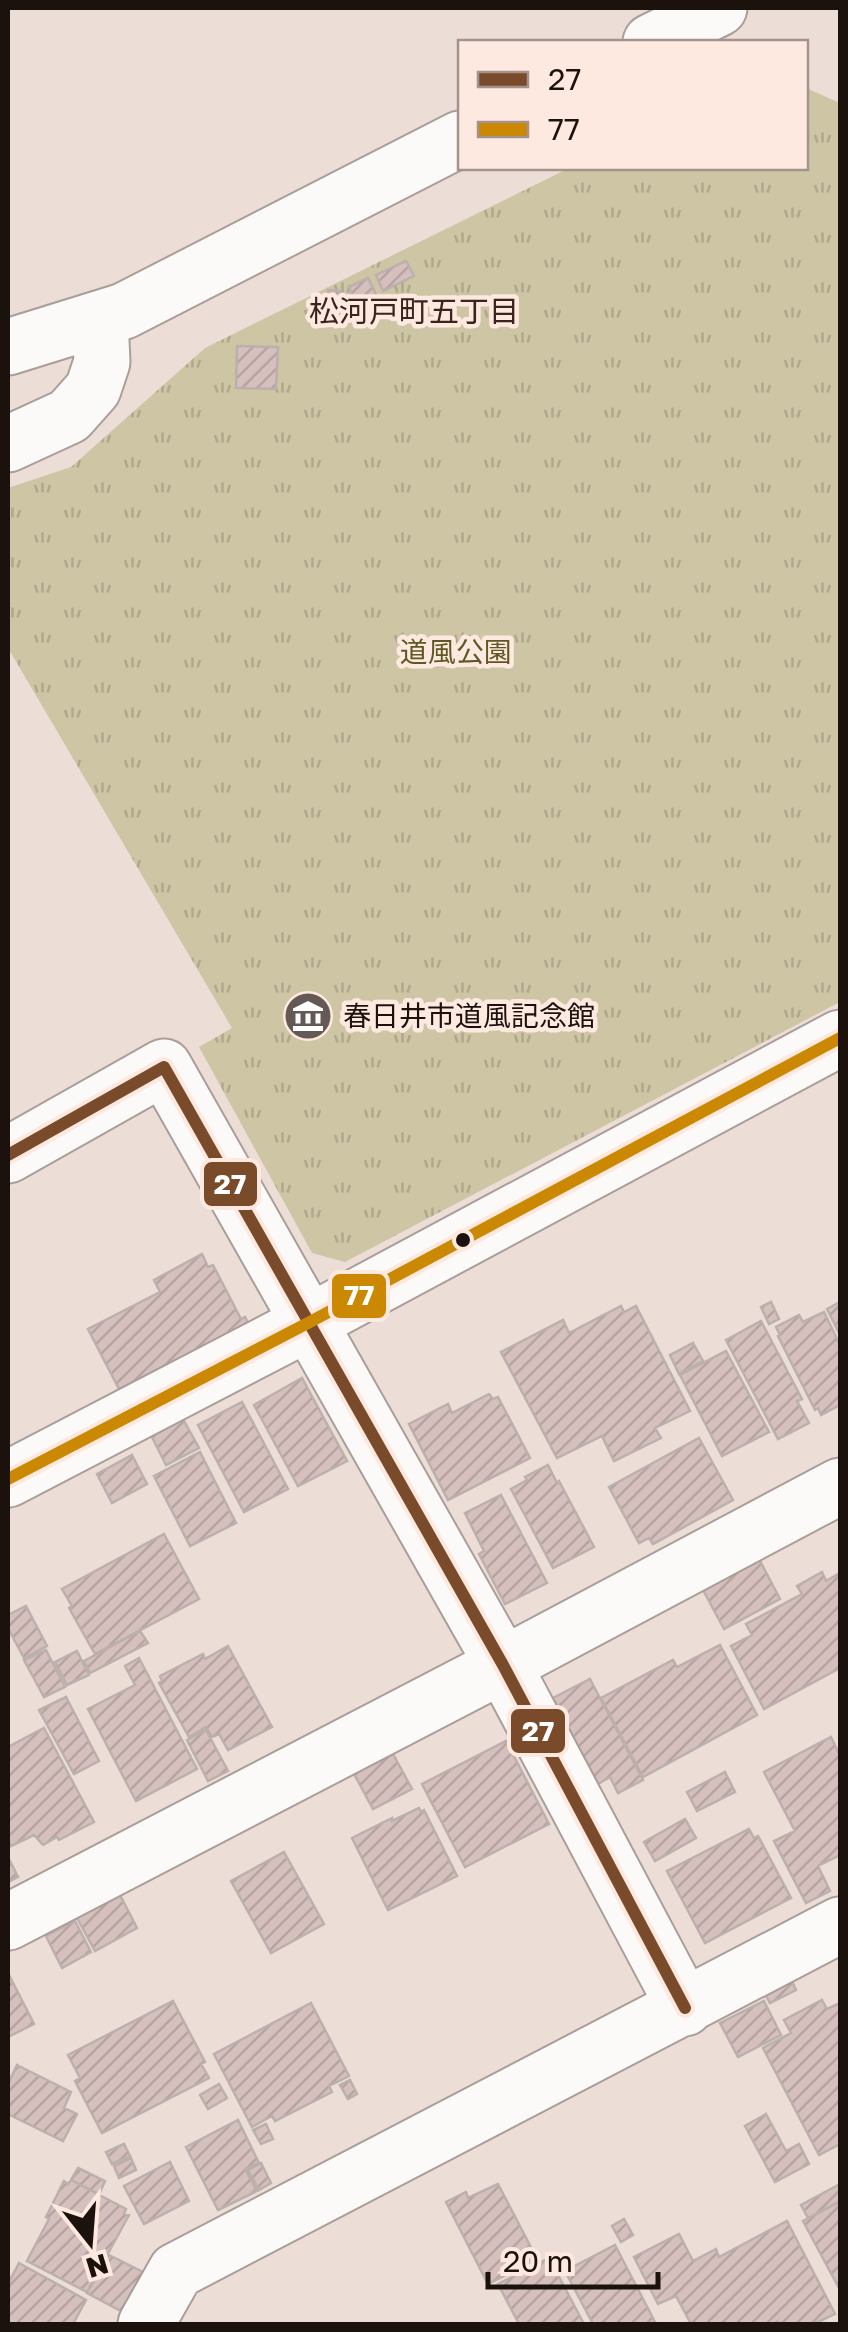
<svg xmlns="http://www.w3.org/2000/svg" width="848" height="2332" viewBox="0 0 848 2332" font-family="'Golos Text','Noto Sans JP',sans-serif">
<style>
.park{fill:url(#park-tufts)}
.building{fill:url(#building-hatch);stroke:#bcb0ad;stroke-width:2.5}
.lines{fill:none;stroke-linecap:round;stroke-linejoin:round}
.minor-casing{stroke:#a99e99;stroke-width:59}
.secondary-casing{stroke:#a99e99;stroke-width:59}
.minor{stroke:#fcfaf9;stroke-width:55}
.secondary{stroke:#fcfaf9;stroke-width:55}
.bus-1-casing{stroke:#fee9e0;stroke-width:20}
.bus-2-casing{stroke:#fee9e0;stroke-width:20}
.bus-1{stroke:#7a4b2a;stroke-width:12}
.bus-2{stroke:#cb8803;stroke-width:12}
.bus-dot{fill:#1b120e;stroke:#fee9e0;stroke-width:4}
.labels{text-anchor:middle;stroke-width:9;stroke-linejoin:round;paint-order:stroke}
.park-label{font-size:28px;fill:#5e5922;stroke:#fee9e0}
.poi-label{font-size:28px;fill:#1b120e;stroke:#fee9e0;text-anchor:start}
.neighbourhood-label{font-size:30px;fill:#38251c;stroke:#fee9e0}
.line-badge{stroke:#fee9e0;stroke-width:4}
.badge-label{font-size:28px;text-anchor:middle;font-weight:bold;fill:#fff}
</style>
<defs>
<pattern id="park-tufts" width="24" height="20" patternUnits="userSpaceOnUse" patternTransform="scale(2.5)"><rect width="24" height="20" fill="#cec5a4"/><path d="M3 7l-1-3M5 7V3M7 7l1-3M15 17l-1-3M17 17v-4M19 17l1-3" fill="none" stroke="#b0a88c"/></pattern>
<pattern id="building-hatch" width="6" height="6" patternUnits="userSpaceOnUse" patternTransform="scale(2.5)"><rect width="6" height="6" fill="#d6c0be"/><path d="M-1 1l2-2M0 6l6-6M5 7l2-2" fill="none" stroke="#b7a4a2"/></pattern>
</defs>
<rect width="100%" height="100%" fill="#ecded7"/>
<path class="park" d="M806 88 840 103V1002L345 1262 312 1253 199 1047 232 1028 8 648V488L71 467 205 348 569 168H806Z"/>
<path class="building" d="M406 261 414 276 383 291 376 275Z
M368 278 377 297 358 306 349 287Z
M328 290 341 291V308L327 307Z
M237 346 278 347 276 389 236 388Z
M202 1254 208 1267 213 1265 241 1319 245 1317 259 1344 186 1355 119 1389 88 1329 160 1292 154 1280Z
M771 1302 779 1319 769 1324 761 1307Z
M840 1302V1335L827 1309Z
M621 1306 624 1312 636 1306 690 1411 655 1428 661 1438 614 1461 602 1436 557 1458 501 1352 563 1320 569 1333Z
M824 1312 840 1345V1405L821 1415 818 1408 815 1410 778 1336 780 1335 776 1327 799 1315 803 1322Z
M761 1321 802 1399 797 1401 809 1423 778 1439 726 1340Z
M693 1343 703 1361 679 1374 670 1355Z
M726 1351 769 1432 722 1456 680 1375Z
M302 1378 347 1461 298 1486 254 1405Z
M489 1394 493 1399 498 1397 530 1458 448 1500 409 1424 448 1404 452 1413Z
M242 1402 288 1489 244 1512 198 1425Z
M183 1419 199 1448 166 1465 151 1435Z
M699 1438 733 1500 653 1544 649 1538 639 1543 609 1487Z
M200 1452 236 1523 190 1546 154 1476Z
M132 1455 147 1484 112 1503 97 1474Z
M548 1465 557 1483 559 1481 594 1547 553 1568 511 1489 527 1480 525 1477Z
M501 1495 547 1583 505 1604 479 1554 484 1551 465 1513Z
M164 1534 199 1599 95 1654 69 1608 72 1606 62 1589Z
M758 1557 780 1599 724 1629 702 1588Z
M822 1572 826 1581 840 1573V1668L764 1709 731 1646 752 1635 746 1624 802 1594 797 1586Z
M26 1606 47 1646 24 1658 8 1628V1615Z
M140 1631 148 1643 90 1673 84 1661Z
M720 1645 757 1715 643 1777 601 1698 673 1660 677 1667Z
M228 1646 272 1727 228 1750 219 1734 212 1737 206 1727 189 1737 159 1683 162 1681 160 1676 203 1654 205 1659Z
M46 1650 65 1687 44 1697 24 1660Z
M77 1651 89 1675 67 1685 55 1662Z
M139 1658 197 1769 136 1801 88 1709 135 1685 125 1666Z
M590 1679 643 1780 618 1793 610 1777 598 1784 553 1698Z
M66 1697 99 1761 74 1774 39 1710Z
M44 1728 94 1822 59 1840 57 1837 43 1845 34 1835 11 1846 8 1839V1747Z
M206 1730 228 1771 208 1781 187 1740Z
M831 1737 840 1756V1855L818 1866 830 1891 806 1903 774 1841 795 1831 764 1772Z
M506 1741 549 1824 465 1867 422 1784Z
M392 1752 412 1789 373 1809 353 1772Z
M725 1772 735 1792 697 1811 687 1792Z
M419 1808 421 1812 424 1810 457 1876 388 1910 352 1838 392 1818V1821Z
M685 1819 696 1838 655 1861 644 1842Z
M749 1829 754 1838 758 1836 791 1898 705 1943 667 1871Z
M284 1852 324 1924 271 1953 231 1881Z
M8 1857 18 1877 8 1882Z
M119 1893 137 1928 95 1951 76 1916Z
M75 1921 91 1952 62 1968 46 1936Z
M8 1973 34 2024 8 2037Z
M791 1979 796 1990 770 2003 764 1992Z
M822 2000 827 2009 840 2003V2144L819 2155 763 2048 791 2033 784 2020Z
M173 2001 205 2062 201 2064 209 2078 102 2133 75 2081 80 2078 68 2055Z
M764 2001 781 2035 738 2057 720 2023Z
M311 2003 349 2076 329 2086 332 2092 275 2121 272 2116 252 2127 214 2054Z
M17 2065 71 2092 64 2108 77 2114 63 2141 8 2114V2084Z
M350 2080 357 2094 348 2099 340 2085Z
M219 2084 227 2098 208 2109 200 2095Z
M766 2114 786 2151 799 2144 809 2164 775 2182 745 2126Z
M238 2120 259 2163 245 2169 257 2191 218 2210 186 2147Z
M266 2124 273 2139 261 2144 253 2130Z
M124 2144 130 2156 112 2164 106 2152Z
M131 2158 136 2170 119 2178 114 2166Z
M170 2162 189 2201 144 2224 124 2186Z
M261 2163 271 2183 259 2190 248 2170Z
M78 2168 105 2181 99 2194 71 2180Z
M71 2180 126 2209 124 2214 129 2215 87 2292 27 2261 49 2219 46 2217 64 2181 68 2184Z
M498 2184 537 2259 488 2284 446 2202 466 2192 468 2198Z
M840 2184V2201L808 2218 801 2205Z
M840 2202V2290L803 2221Z
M624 2219 633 2235 621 2242 612 2226Z
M787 2221 835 2314 814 2324H779L778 2321 772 2324H691L676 2296 658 2304 634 2257 679 2234 693 2261 716 2249 719 2257Z
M615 2245 656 2324H593L565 2271Z
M109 2255 143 2272 121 2311 87 2293Z
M549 2258 584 2324H519L498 2284Z
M19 2263 86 2300 73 2324H8V2284Z"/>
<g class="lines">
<g class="minor-casing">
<path id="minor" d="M8 444 69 416 93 389 102 362 100 319
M8 1155 164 1067 503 1665 685 2008
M8 1479 308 1323 840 1038
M8 1922 503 1665 840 1486
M146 2324 176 2271 840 1925"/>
</g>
<g class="secondary-casing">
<path id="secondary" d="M651 42 719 8
M8 347 124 311 460 139"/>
</g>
<use href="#minor" class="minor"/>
<use href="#secondary" class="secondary"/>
<g class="bus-1-casing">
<path id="bus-1" d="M8 1155 164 1067 503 1665 685 2008"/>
</g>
<g class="bus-2-casing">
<path id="bus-2" d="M8 1479 308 1323 840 1038"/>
</g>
<use href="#bus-1" class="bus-1"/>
<use href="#bus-2" class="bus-2"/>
</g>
<defs>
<g id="museum-disc" transform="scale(2.5)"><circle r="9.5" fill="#645954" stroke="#fee9e0"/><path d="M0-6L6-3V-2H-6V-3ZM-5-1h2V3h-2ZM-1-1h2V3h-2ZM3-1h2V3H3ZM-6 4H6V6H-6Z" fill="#fff"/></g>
</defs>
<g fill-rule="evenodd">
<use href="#museum-disc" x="308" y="1016"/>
</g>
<circle class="bus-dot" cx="463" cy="1240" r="9"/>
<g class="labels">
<g class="park-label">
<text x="456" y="662">道風公園</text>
</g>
<g class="poi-label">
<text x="343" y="1026">春日井市道風記念館</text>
</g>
<g class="neighbourhood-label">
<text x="414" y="322">松河戸町五丁目</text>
</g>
</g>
<g class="line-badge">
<rect x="202" y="1160" width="57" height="48" rx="10" fill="#7a4b2a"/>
<rect x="330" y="1272" width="58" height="48" rx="10" fill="#cb8803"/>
<rect x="509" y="1707" width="58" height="48" rx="10" fill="#7a4b2a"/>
</g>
<g class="badge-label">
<text x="230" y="1194">27</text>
<text x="359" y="1305">77</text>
<text x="538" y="1741">27</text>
</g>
<rect width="848" height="2332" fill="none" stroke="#1b120e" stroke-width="20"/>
<rect x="458" y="40" width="350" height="130" fill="#fee9e0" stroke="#a3938c" stroke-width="2.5"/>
<rect x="478" y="72" width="50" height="15" fill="#7a4b2a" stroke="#a3938c" stroke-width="2.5"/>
<text x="548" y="90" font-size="30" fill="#1b120e">27</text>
<rect x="478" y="122" width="50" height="15" fill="#cb8803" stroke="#a3938c" stroke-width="2.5"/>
<text x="548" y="140" font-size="30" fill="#1b120e">77</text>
<g transform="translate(90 2242) rotate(163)" stroke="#fee9e0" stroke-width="8" paint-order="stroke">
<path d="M0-8L18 38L0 25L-18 38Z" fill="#1b120e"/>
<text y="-15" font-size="28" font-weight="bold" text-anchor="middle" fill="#1b120e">N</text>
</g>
<path d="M488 2272v15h170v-15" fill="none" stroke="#1b120e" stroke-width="5"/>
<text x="503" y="2272" font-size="30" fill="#1b120e" stroke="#fee9e0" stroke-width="8" paint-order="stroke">20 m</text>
</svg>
